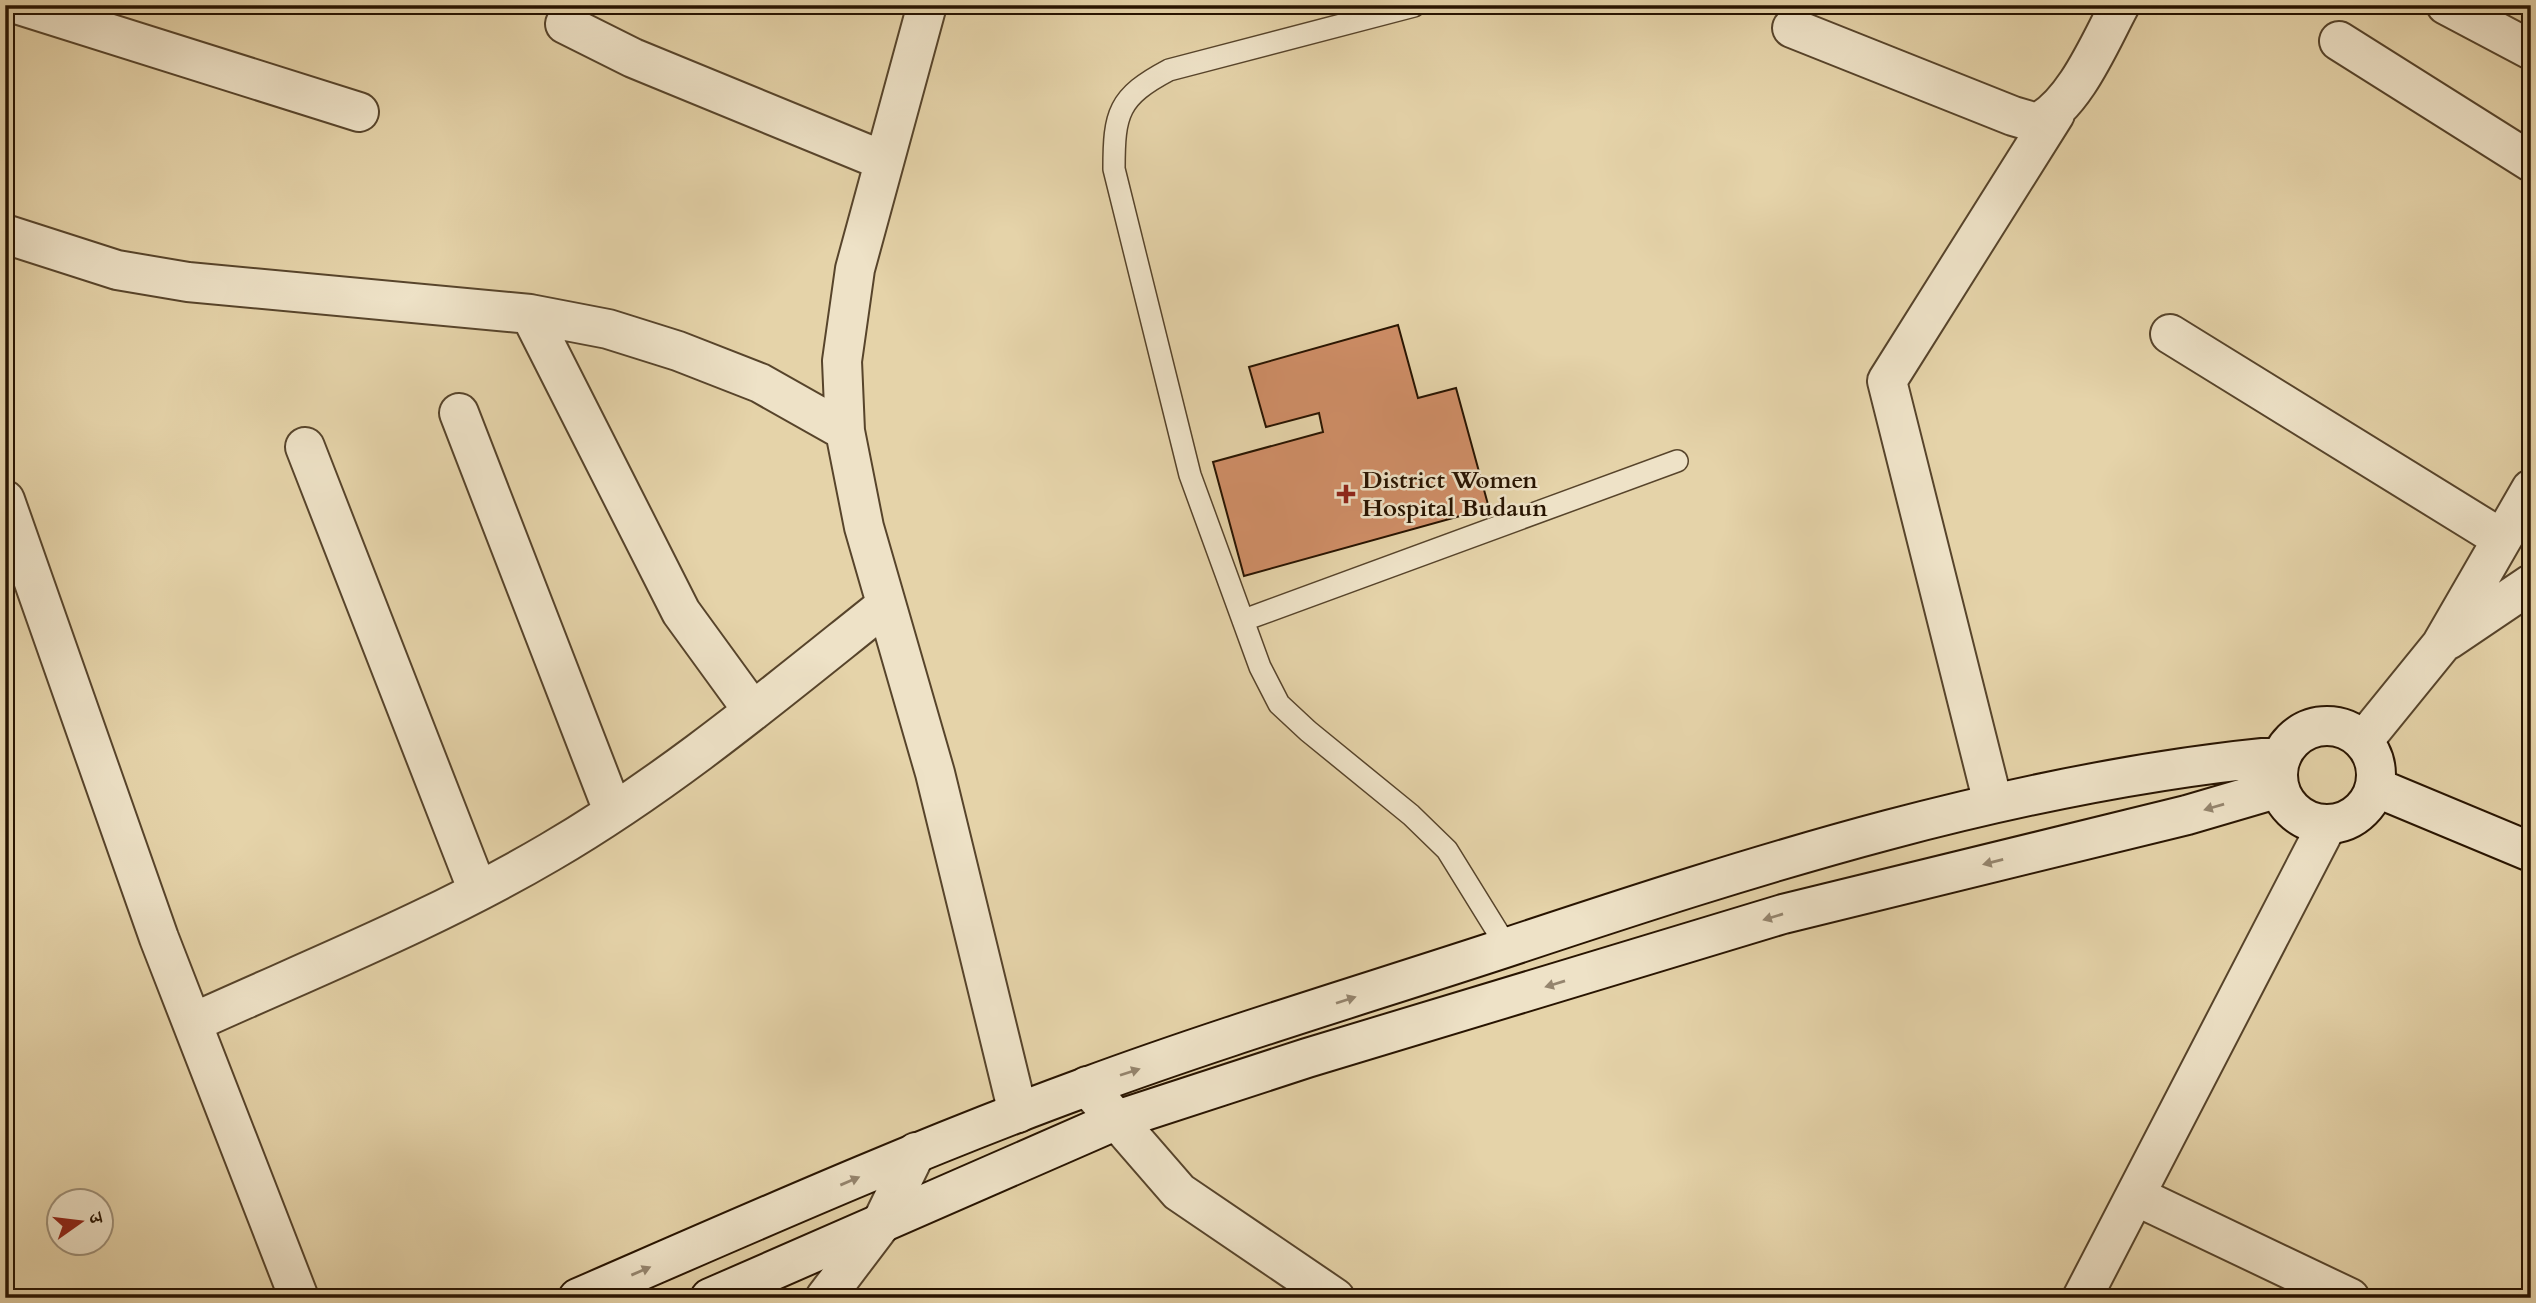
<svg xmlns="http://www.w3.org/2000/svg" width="2536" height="1303" viewBox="0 0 2536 1303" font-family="Cardo,'Noto Serif Devanagari',serif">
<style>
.building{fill:#cf8e67;stroke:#281401;stroke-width:2}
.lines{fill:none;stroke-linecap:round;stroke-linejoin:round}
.lane-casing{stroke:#57442b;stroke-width:24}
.street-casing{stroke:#57442b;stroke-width:42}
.secondary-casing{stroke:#281401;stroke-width:42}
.lane{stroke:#eee2c7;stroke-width:21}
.street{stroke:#eee2c7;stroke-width:38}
.secondary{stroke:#eee2c7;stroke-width:38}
.oneway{fill:#95856e}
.poi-dot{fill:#8f2418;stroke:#eee2c7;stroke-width:2.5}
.labels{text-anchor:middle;stroke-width:5;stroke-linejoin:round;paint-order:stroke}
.poi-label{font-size:24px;font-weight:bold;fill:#281401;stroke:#eee2c7;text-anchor:start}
</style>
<rect width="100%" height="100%" fill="#e5d3a9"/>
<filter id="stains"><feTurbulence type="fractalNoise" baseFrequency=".00286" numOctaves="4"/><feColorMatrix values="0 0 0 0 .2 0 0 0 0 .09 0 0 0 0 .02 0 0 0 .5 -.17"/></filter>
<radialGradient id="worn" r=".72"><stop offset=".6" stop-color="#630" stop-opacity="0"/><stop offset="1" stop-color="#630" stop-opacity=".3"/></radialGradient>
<path class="building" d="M1398 325 1418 398 1456 388 1489 508 1244 576 1213 462 1323 432 1319 413 1266 427 1249 367Z"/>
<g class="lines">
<g class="lane-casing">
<path id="lane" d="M1414 6 1169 70C1118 97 1114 113 1114 169L1190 475 1260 667 1279 704 1308 731 1411 815 1447 850 1507 947
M1244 620 1677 461"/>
</g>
<g class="street-casing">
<path id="street" d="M19 5 359 112
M927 5 855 269 842 361 845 431 864 527 935 773 1018 1113
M2446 5 2531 50
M565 24 633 58 884 161
M1792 28 2013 116 2037 123C2075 104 2100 42 2120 5
M2339 41 2531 162
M5 234 117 270 188 282 530 314 608 329 678 351 760 383 845 431
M530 314 681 612 753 711
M2170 334 2502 539
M459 413 613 811
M305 447 478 891
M5 500 159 938 299 1298
M2448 640 2531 584
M2363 741 2441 645 2531 489
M1993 803 1887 381 2055 114
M192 1023C313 968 436 919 550 852 670 782 778 691 886 605
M1087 1086 1179 1192 1335 1298
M2136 1196 2350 1298
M825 1298 881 1224 916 1152
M2082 1298 2327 825"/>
</g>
<g class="secondary-casing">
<path id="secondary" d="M2278 775a49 49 0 1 1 98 0a49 49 0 1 1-98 0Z
M2375 787 2531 852
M578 1298C746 1225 914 1150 1086 1087 1224 1036 1365 994 1505 948 1758 864 2015 781 2282 756
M710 1298 1117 1120 1307 1058 1783 914 2187 815 2279 788"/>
</g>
<use href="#lane" class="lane"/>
<use href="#street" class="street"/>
<use href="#secondary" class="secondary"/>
</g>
<defs><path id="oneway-solid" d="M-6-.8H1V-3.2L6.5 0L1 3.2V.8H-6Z" transform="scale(1.75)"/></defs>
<g class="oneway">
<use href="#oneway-solid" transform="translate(2214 807) rotate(164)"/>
<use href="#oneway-solid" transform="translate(1993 862) rotate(166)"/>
<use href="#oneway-solid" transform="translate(1773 917) rotate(163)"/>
<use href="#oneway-solid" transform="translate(1555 984) rotate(163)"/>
<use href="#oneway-solid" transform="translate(1346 1000) rotate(-18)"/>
<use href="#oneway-solid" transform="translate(1130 1072) rotate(-18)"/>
<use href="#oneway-solid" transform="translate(850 1181) rotate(-23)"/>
<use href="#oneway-solid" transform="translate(641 1271) rotate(-23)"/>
</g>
<path class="poi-dot" d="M1342.5 483.5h7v7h7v7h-7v7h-7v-7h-7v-7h7z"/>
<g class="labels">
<g class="poi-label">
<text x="1362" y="488">District Women<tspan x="1362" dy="28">Hospital Budaun</tspan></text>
</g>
</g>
<rect width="2536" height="1303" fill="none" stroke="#e5d3a9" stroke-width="28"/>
<rect x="7" y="7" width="2522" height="1289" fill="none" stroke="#281401" stroke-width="3.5"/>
<rect x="14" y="14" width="2508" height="1275" fill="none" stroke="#281401" stroke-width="2"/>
<g transform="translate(80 1222) rotate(76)"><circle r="33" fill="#eee2c7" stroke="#9f9078" stroke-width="2"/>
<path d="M0-5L12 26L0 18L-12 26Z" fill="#8f2418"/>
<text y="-10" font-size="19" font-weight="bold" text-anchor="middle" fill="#281401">उ</text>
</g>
<rect width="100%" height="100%" filter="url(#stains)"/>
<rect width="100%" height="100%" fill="url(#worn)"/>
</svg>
